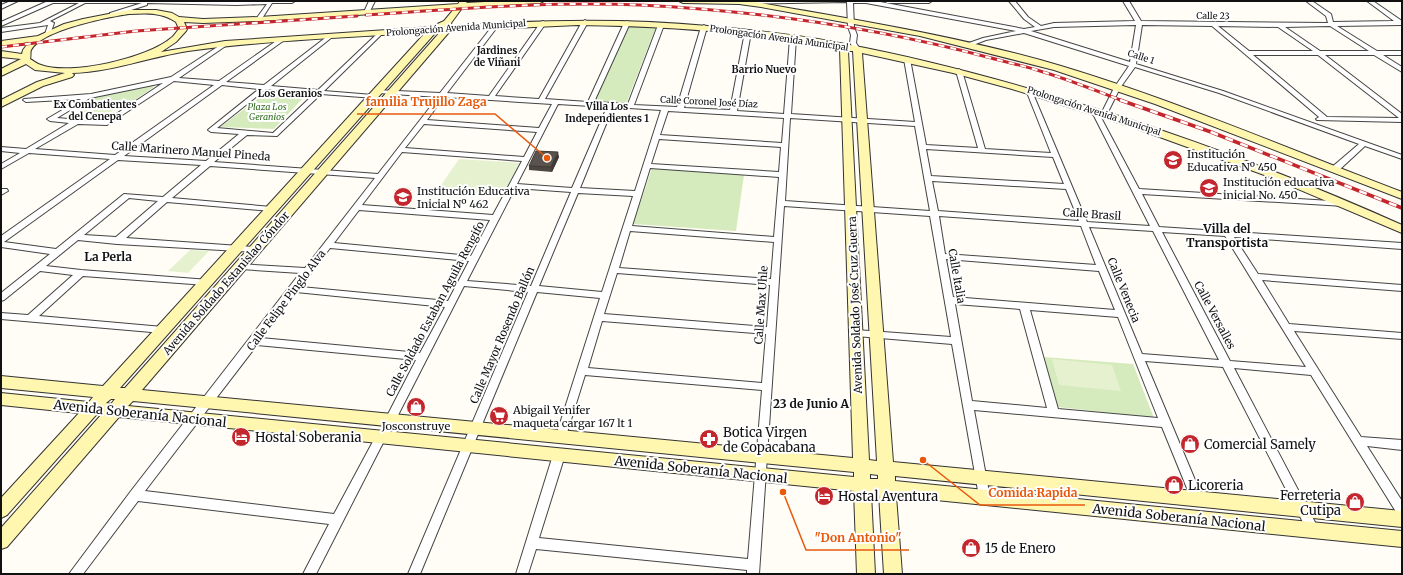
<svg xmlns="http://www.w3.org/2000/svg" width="1403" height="575" viewBox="0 0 1403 575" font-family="Merriweather,serif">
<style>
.green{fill:#d5ebbd}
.pitch{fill:#e6f2cf}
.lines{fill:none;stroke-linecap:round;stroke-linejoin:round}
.street-casing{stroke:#444;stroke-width:2}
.secondary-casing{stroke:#333;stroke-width:2}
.street{fill:#fff;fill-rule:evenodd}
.secondary{fill:#fff6b0;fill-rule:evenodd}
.rail-far1-casing{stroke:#c4262e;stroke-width:3}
.rail-casing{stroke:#c4262e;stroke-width:3.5}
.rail-far1{stroke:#fff;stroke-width:2;stroke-dasharray:6;stroke-linecap:butt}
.rail{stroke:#fff;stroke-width:2.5;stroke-dasharray:8;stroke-linecap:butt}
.wall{fill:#4d4742}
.shaded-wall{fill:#3f3936}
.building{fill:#5a524d;stroke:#3f3936}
.labels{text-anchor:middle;stroke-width:4;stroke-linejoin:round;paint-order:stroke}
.far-street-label{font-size:9px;fill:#111;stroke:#fff}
.far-park-label{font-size:9px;font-style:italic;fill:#2f6b1f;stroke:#fff}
.far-neighbourhood-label{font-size:10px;font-weight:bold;fill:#111;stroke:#fff}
.street-label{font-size:11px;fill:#111;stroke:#fff}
.poi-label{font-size:11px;fill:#111;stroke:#fff;text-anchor:start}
.neighbourhood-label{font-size:12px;font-weight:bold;fill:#111;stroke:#fff}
.near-street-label{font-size:13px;fill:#111;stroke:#fff}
.near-poi-label{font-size:13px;fill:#111;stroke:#fff;text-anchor:start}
.leader{fill:none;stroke:#e8590c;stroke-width:1.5}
.callout-dot{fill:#e8590c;stroke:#fff;stroke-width:1.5}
.callout-label{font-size:12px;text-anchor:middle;font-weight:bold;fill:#e8590c;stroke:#fff;stroke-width:4;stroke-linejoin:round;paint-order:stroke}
</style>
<rect width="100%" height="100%" fill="#fffdf5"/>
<path class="green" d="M628 25 656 27 626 104 594 102Z
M151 85 154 87 124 107 83 104 94 97Z
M263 95 304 97 274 129 220 127Z
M652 168 744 175 736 231 633 224Z
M1044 357 1133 364 1154 418 1058 407Z"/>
<path class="pitch" d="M85 107 115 109 103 118 72 115Z
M459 159 520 163 502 196 437 191Z
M190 250 209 251 188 273 168 271Z
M1052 359 1112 365 1121 391 1059 385Z"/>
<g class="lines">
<g class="street-casing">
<path id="street" d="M11 1H18L1 9V5Z
M48 1H295L292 3H272L261 20 259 21 256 19 267 4 237 5 147 3V5L112 16 110 15V13L142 3H85L50 21 54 23 50 35 45 34 48 25 1 32V28L40 23 79 3H53L1 26V22Z
M369 1H375L369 13H365L364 12Z
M739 1H875L1024 29 1035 27 1024 19 1009 1H1015L1028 17 1041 26 1054 23 1135 21 1123 1H1129L1141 21 1328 23 1326 16 1306 1H1312L1331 14 1333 22 1394 21 1367 1H1373L1402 21V25L1337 26 1377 51H1402V55H1383L1402 67V72L1374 55H1325L1402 114V122L1317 120 1316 119 1319 117 1212 26 1142 25 1136 64 1223 91 1402 155V159L1365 146 1338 171H1332V167L1359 144 1219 93 1135 67 1120 88 1107 114 1106 115H1102L1101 114 1114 88 1129 66 1024 33 986 40 968 47 966 46V44L983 38 1016 31 866 3H853L854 27 857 35 856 43 860 49 857 51 855 50 850 43 851 35 848 27 847 2 741 4 739 3ZM1136 25 1130 62 1031 31 1054 27ZM1218 26 1278 27 1313 51H1249ZM1330 26 1369 51H1320L1285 27ZM1253 55H1318L1399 118 1327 117Z
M884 1H932L929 3H887Z
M585 20 588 22 545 99 588 102 624 23 627 21 630 23 594 102 628 104 658 25 661 23 664 25 634 105 677 107 701 27 704 25 707 27 684 108 730 110 745 32 748 30 751 32 737 111 784 114 790 38 793 36 796 38 791 114 915 122 904 59 907 57 910 59 926 145 978 148 956 71 959 69 962 71 985 149 1051 153 1026 90 1031 89 1087 222 1150 226 1091 110 1094 108 1097 110 1139 189 1347 202 1348 204 1347 206H1344L1142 194 1159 227 1402 243V249L1234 237 1258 274 1402 285V291L1262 280 1289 324 1402 333V339L1294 331 1361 437 1402 440V450L1367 446 1402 501V516L1398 515 1311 375 1234 368 1317 526 1319 530 1317 534 1313 535 1309 534 1223 367 1145 361 1203 499 1201 503 1197 504 1193 503 1162 427 974 410 990 498 988 502 984 503 980 502 952 344 856 336 853 335 851 333 853 331 856 330 951 337 930 216 784 206 759 574H747V570L536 549 528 574H516L553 455 555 452 559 450 563 452 565 455 539 538 748 559 762 390 585 375 566 436 565 439 561 440 557 439 556 436 600 298 537 292 420 574H408L528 292 464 286 394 423 390 424 386 423 385 420 416 360 257 345 145 491 334 514 377 434 381 433 385 434 386 437 316 574H303L329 524 138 501 83 574H69L131 491 300 273 241 269 237 266 238 264 305 268 375 178 210 166 172 198 272 207 276 209 272 211 167 202 126 238 254 247 257 248 258 250 257 252 117 244 78 240 46 266 81 270 209 280 210 282 209 284 206 285 83 276 39 316 163 327 166 328 168 330 166 332 163 333 1 319V313L28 315 73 275 40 271 4 300 1 301V293L50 254 1 247V236L110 159 29 153 1 169V164L20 153 1 151V147L26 149 69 123 50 121 47 119 81 99 26 102 23 100 24 99 91 94 171 77 225 42 227 43V45L179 78 219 81 279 39H283V41L226 82 264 85 329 35 331 36V38L271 86 318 90 379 32 382 34 381 35 324 91 373 95 376 97 375 98 321 94 277 136 247 135 214 162 378 174 438 97 378 93 376 92V90L440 93 494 24H498V26L447 93 489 96 541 22 543 21 546 23 495 96 539 99 582 22ZM174 81 214 85 115 155 35 149 78 124 107 125ZM163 83 104 122 57 118 90 98ZM222 85 259 89 209 129 208 130 211 132 239 134 206 161 124 156ZM266 89 314 94 273 133 217 128ZM444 97 552 104 539 128 427 120ZM558 104 607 107 572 188 517 184ZM613 107 661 110 635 191 580 188ZM668 111 784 118 782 143 660 135ZM790 118 915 126 930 211 785 201ZM424 124 537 132 524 157 405 148ZM659 139 781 147 779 172 651 164ZM926 149 1053 157 1064 184 931 176ZM402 152 522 161 493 215 362 205ZM118 160 201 165 163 197 124 194 56 249 4 242ZM650 168 779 177 774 237 632 226ZM932 181 1066 189 1079 221 938 211ZM515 188 571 192 531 286 467 281ZM578 193 633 196 602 292 539 286ZM129 198 158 201 116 237 84 235ZM359 210 490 220 471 256 334 243ZM939 216 1081 226 1096 265 945 254ZM1089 227 1153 231 1219 360 1142 354ZM630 231 774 242 771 279 619 268ZM1162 232 1225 236 1306 367 1230 361ZM330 248 469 261 448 301 301 287ZM946 259 1099 271 1115 310 953 297ZM617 273 770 285 767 327 604 314ZM296 292 445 307 420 353 261 338ZM955 304 1020 309 1047 408 972 401ZM1030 310 1118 317 1158 418 1058 409ZM602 321 766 334 762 383 588 368Z
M1 189H7L8 191 1 195Z"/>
</g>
<g class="secondary-casing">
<path id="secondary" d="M460 1H468L466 3 504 1H544L540 3 462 8 451 23 452 26C537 20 623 18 708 26 753 30 801 35 845 44 935 61 1028 87 1116 115 1213 147 1309 183 1402 225V233L1267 176 1132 127 1012 89 953 73 862 53 893 462 1402 511V527L895 476V481L1402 531V547L896 496 902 574H884L879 494 871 493 875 574H857L854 491 119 417 7 547 1 549V528L101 415H96L7 515 1 518V498L79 413 1 405V393L89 402 93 397 1 388V376L103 386 426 32C347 38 267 40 188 51 149 57 112 72 72 73L74 75 72 77 43 86 1 107V100L37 82 65 73 35 70 26 64 1 76V69L21 59 1 57V51L22 54 23 50 29 42 1 47V41L38 36 64 24 83 19 129 10H156L172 13 179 17 203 19 259 17 458 4ZM454 9 444 21 431 27 225 41 161 52 176 42 186 31 187 29 184 22 203 23 259 21ZM129 14C146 13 162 12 176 22L179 29C176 32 174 36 171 38 148 58 70 76 41 65 37 64 34 61 30 59 31 56 30 52 31 50 42 30 108 17 129 14ZM578 25C666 26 754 32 840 49L853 458 142 390 450 31ZM441 31 125 388H120L436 32ZM848 51H853L877 461 869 460ZM111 399H115L111 404 106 403ZM133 401 854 472V477L128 406ZM870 474 878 475V479H870Z
M679 1H749L761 3C861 21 963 37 1061 66 1177 101 1289 149 1402 192V199L1155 104 1054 70 920 36 761 7 739 4 683 3Z"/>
</g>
<use href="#street" class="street"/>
<use href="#secondary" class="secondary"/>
<g class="rail-far1-casing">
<path id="rail-far1" d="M366 15C457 9 549 1 640 5 758 11 873 27 987 57 1006 62 1025 66 1043 72 1070 80 1097 91 1123 101
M1 47 136 31 357 16"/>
</g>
<g class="rail-casing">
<path id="rail" d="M1120 100 1211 132 1402 208"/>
</g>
<use href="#rail-far1" class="rail-far1"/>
<use href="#rail" class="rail"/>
</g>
<path class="wall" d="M559 157 552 172 529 170V166Z"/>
<path class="shaded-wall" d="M558 152 559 157 552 172 551 167Z"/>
<path class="building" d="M536 151 558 152 551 167 529 166Z"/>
<defs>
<g id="school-disc" transform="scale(1)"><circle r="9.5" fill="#c4262e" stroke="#fff"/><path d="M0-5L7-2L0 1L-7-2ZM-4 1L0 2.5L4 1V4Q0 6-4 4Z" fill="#fff"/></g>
<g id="shop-disc" transform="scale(1)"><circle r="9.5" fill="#c4262e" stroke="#fff"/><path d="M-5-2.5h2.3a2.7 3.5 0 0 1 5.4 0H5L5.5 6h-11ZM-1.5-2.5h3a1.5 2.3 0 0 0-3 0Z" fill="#fff"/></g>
<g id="supermarket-disc" transform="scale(1)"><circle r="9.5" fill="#c4262e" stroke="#fff"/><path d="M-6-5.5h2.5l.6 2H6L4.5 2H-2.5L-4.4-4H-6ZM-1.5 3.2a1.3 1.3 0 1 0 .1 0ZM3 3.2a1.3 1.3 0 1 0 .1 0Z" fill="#fff"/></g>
<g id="hotel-disc" transform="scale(1)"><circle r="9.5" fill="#c4262e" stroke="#fff"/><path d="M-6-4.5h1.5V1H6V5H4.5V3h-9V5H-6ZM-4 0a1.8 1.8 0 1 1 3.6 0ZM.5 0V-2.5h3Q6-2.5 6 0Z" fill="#fff"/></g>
<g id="pharmacy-disc" transform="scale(1)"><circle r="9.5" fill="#c4262e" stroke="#fff"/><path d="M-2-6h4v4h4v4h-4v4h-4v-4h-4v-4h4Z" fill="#fff"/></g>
</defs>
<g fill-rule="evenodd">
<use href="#school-disc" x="1173" y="160"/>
<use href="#school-disc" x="1209" y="188"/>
<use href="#school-disc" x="403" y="197"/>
<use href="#shop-disc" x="416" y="407"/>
<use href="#supermarket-disc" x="499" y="416"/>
<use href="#hotel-disc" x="241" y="437"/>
<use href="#pharmacy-disc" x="709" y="439"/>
<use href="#shop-disc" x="1190" y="444"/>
<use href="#shop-disc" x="1174" y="485"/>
<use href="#hotel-disc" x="824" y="496"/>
<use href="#shop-disc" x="1355" y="502"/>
<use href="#shop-disc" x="971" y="548"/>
</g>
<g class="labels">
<g class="far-street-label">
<text transform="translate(1213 16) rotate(1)" y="3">Calle 23</text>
<text transform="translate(456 28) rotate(-4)" y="3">Prolongación Avenida Municipal</text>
<text transform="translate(779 38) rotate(8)" y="3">Prolongación Avenida Municipal</text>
<text transform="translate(1141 57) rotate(18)" y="3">Calle 1</text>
<text transform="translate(709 102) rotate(3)" y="3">Calle Coronel José Díaz</text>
<text transform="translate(1094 111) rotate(18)" y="3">Prolongación Avenida Municipal</text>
</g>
<g class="far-park-label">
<text x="267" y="110">Plaza Los<tspan x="267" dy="10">Geranios</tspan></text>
</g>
<g class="far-neighbourhood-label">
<text x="497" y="54">Jardines<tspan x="497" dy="12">de Viñani</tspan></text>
<text x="764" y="73">Barrio Nuevo</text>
<text x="290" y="97">Los Geranios</text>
<text x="95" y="108">Ex Combatientes<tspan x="95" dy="12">del Cenepa</tspan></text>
<text x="607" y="110">Villa Los<tspan x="607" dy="12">Independientes 1</tspan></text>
</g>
<g class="street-label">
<text transform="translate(191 151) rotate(4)" y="4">Calle Marinero Manuel Pineda</text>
<text transform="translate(1092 214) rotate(4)" y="4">Calle Brasil</text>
<text transform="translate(957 276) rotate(80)" y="4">Calle Italia</text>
<text transform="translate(226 283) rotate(-49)" y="4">Avenida Soldado Estanislao Cóndor</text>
<text transform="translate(1124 290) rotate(68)" y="4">Calle Venecia</text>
<text transform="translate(286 300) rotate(-53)" y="4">Calle Felipe Pinglo Alva</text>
<text transform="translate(761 305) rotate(-86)" y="4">Calle Max Uhle</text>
<text transform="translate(855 305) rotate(-92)" y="4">Avenida Soldado José Cruz Guerra</text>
<text transform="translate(435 309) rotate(-62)" y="4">Calle Soldado Estaban Aguila Rengifo</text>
<text transform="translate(1215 315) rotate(62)" y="4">Calle Versalles</text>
<text transform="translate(502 335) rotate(-67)" y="4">Calle Mayor Rosendo Ballón</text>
</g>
<g class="poi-label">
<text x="1187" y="158">Institución<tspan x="1187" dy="13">Educativa Nº 450</tspan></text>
<text x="1223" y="186">Institución educativa<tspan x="1223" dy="13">inicial No. 450</tspan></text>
<text x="417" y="195">Institución Educativa<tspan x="417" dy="13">Inicial Nº 462</tspan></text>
<text x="513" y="414">Abigail Yenifer<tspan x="513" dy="13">maqueta cargar 167 lt 1</tspan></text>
<text x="416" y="430" text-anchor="middle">Josconstruye</text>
</g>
<g class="neighbourhood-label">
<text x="1227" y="233">Villa del<tspan x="1227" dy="14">Transportista</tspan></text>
<text x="108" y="261">La Perla</text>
<text x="811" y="408">23 de Junio A</text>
</g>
<g class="near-street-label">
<text transform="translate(140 413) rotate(6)" y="5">Avenida Soberanía Nacional</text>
<text transform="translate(701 469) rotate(6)" y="5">Avenida Soberanía Nacional</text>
<text transform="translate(1179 517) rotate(6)" y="5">Avenida Soberanía Nacional</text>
</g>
<g class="near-poi-label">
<text x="723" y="437">Botica Virgen<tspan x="723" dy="15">de Copacabana</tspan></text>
<text x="255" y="442">Hostal Soberania</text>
<text x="1204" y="449">Comercial Samely</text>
<text x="1188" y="490">Licoreria</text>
<text x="1341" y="500" text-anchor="end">Ferreteria<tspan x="1341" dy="15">Cutipa</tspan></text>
<text x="838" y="501">Hostal Aventura</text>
<text x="985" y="553">15 de Enero</text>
</g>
</g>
<path class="leader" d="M547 158L495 114H357M923 460L980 505H1085M783 492L806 550H909"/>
<g class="callout-dot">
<circle cx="547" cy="158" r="4"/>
<circle cx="923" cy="460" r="4"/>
<circle cx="783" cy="492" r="4"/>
</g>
<g class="callout-label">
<text x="426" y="106">familia Trujillo Zaga</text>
<text x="1033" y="497">Comida Rapida</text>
<text x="858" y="542">"Don Antonio"</text>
</g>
<rect width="1403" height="575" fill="none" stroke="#111111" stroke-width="4"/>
</svg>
